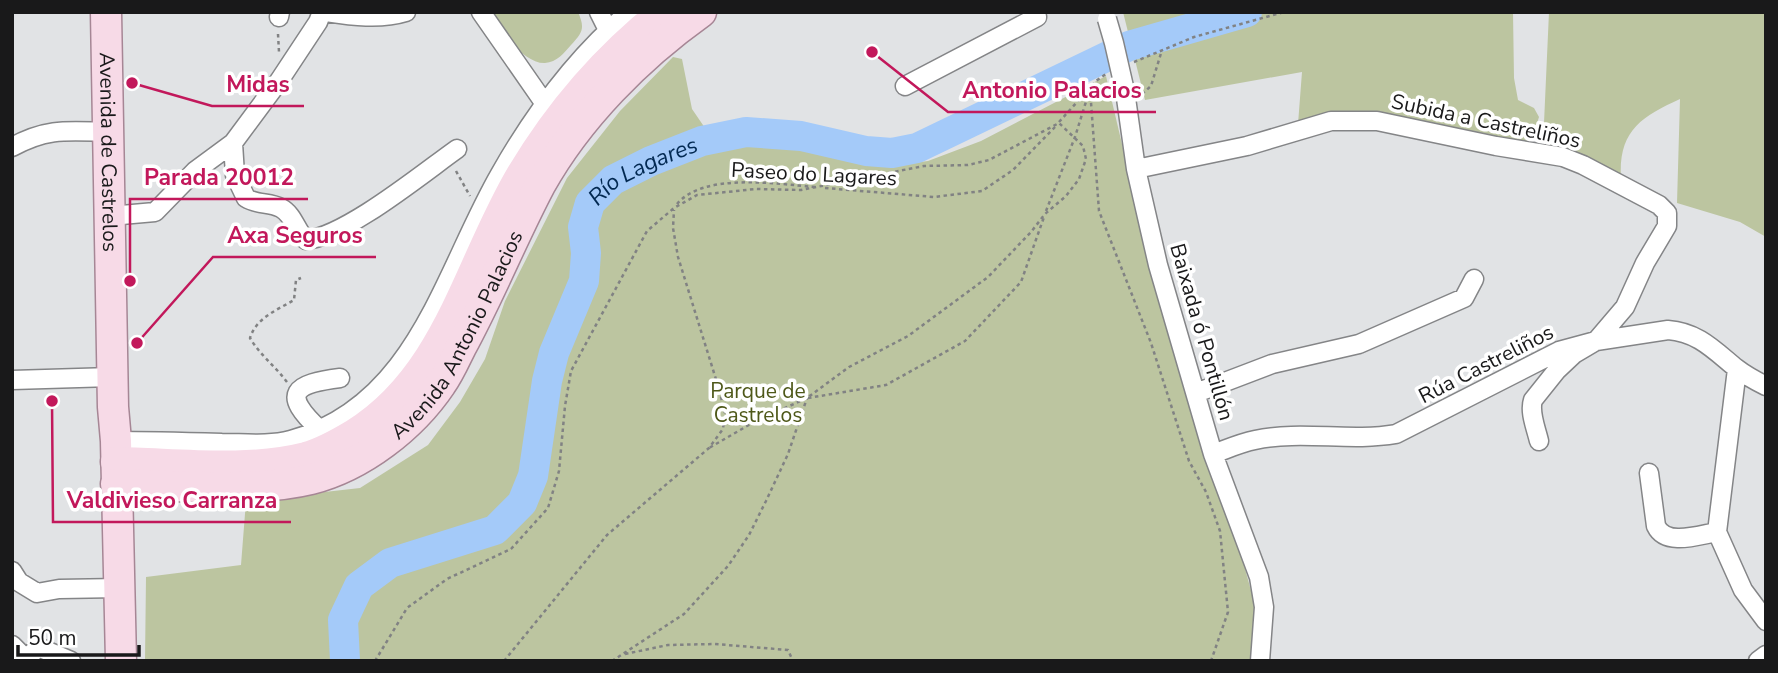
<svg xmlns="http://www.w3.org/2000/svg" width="1778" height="673" viewBox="0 0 1778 673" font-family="'Nunito Sans',sans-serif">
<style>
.green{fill:#bcc5a0}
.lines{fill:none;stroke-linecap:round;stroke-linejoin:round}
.river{stroke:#a4caf9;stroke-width:30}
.street-casing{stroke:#848587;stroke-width:21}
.primary-casing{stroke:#a68695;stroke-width:33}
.path{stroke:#818283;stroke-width:2.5;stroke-dasharray:3.5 3.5;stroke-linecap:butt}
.street{stroke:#fff;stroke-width:18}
.primary{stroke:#f7dae7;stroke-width:30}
.street-bridge-casing{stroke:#848587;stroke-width:21;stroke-linecap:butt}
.street-bridge{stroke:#fff;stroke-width:18}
.labels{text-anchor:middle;stroke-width:7;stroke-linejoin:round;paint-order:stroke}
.street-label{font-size:21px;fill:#19191a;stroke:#fff}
.park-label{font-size:21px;fill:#4e5819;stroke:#fff}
.water-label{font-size:23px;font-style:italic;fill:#022952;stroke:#fff}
.leader{fill:none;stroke:#c2185b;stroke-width:2.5}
.callout-dot{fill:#c2185b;stroke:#fff;stroke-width:2.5}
.callout-label{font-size:23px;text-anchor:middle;font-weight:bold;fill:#c2185b;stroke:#fff;stroke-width:7;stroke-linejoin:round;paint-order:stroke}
</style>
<rect width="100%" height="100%" fill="#e1e3e5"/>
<path class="green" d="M484 12H578C585 28 583 32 571 45 564 53 557 62 545 63 524 64 497 27 484 12Z
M1123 12H1513L1514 78 1518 100 1534 108 1539 117 1532 139 1520 144 1423 124H1298L1302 72 1145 100Z
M1549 12H1766V237L1740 222 1677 203 1680 99C1640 117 1618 132 1621 179L1543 145Z
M673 57 682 59 692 109 718 147 795 145 881 167 928 161 981 141 1106 76 1156 289 1238 543 1256 609 1252 661H145L146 577 241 565 246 501 360 488 428 445 460 402 485 359 505 301 567 178 620 111Z"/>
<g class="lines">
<path class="river" id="s1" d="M345 661 343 620 359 586 390 563 495 530 522 503 533 476 547 381 554 353 584 281 586 253 583 227 590 203 613 180 651 161 702 141 746 132 801 136 866 151 892 153 917 148 1129 46 1247 12"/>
<g class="street-casing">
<path id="street" d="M326 12C352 16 380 20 406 12
M481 12 545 104
M599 12 608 30
M279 17 280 12
M905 86 1037 17 1036 12
M1125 91 1136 169 1158 265 1213 454 1259 577 1264 607 1260 661
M233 143 235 175 246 198C257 205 270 202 281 208 294 215 296 231 306 240 345 237 423 173 457 149
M12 147C48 127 70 131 108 132
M1136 169 1247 146 1331 121H1377L1496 146 1563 157 1583 165 1659 205 1667 213V226L1645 263 1625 307 1596 341 1574 354 1557 370 1533 400C1529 412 1536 428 1539 441
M110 216 155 212 195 171 233 143 279 81 318 22 322 12
M1737 369 1717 532 1743 590 1766 621
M12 380 112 377
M1196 393 1272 364 1359 344 1464 298 1474 279
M320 430C280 393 294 384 340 378
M116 441C151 441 187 442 222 443 244 443 269 446 291 440 417 405 443 273 500 174 534 114 576 57 629 12
M1213 454C1227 449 1240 443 1255 440 1301 430 1349 442 1396 434L1559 351 1596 341 1668 330C1698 332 1715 351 1736 368 1745 375 1756 381 1766 386
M1649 473 1656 526C1666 547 1699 535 1717 532
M12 571 19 582 37 593 59 589 120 588
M12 645 25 658
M25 661 38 647 71 661
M1758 661 1766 655"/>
</g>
<g class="primary-casing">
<g id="primary">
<path id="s2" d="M106 12 113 407 116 441 121 661"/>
<path d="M116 462C177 463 247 472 306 457 323 452 339 443 354 434 448 376 468 264 521 175 558 113 606 57 663 12"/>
<path id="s3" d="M116 484C176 485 254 493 311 479 362 466 412 427 441 384 449 373 455 359 461 347 490 294 512 238 540 185 578 117 638 57 701 12"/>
</g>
</g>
<path class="path" d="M1764 12 1766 14
M278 34 279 52
M1134 62 1194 37 1284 12
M1090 89 1099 211 1151 343 1189 461 1206 492 1220 531 1228 612 1211 661
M1142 94 1151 86 1162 50
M1059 122 1096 81 1106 74
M456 171 470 196
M825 188 934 197 982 191 1013 170 1055 127
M677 204C704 172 777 184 815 187
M1046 211 1075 137 1089 92
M287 382C275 366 260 355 250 338 256 318 277 310 294 300L296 280 301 278
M808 398 886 385 965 341 1021 282 1044 217
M625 654 668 645 715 644 788 650 793 661
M375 661 407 608 447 579 511 549 548 508 559 471 565 406 571 371 647 231 674 208 697 195 756 189 801 190 924 166 968 165 989 160 1059 123 1083 146 1086 159 1079 179 1066 196 1045 214 1031 232 988 277 908 336 849 367 807 398 754 422 709 448
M504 661 607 535 709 448 723 429 725 413 719 389 678 257 673 228 674 210
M612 661 684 614 728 566 749 535 766 501 788 454 807 398"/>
<use href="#street" class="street"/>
<use href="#primary" class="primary"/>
<g class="street-bridge-casing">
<path id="street-bridge" d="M1107 19 1114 43 1125 91"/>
</g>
<use href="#street-bridge" class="street-bridge"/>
</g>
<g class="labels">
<g class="street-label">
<text transform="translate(1486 121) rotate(12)" y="7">Subida a Castreliños</text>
<text dy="7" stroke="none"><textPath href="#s2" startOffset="140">Avenida de Castrelos</textPath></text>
<text transform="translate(814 174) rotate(3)" y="7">Paseo do Lagares</text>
<text dy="7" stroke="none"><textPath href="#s3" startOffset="410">Avenida Antonio Palacios</textPath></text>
<text transform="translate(1202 332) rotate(74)" y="7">Baixada ó Pontillón</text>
<text transform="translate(1486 364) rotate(-27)" y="7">Rúa Castreliños</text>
</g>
<g class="park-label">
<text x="758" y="398">Parque de<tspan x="758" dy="24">Castrelos</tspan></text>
</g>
<g class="water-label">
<text dy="8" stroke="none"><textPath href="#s1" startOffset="640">Río Lagares</textPath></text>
</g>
</g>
<path class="leader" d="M132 83L212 106H304M872 52L948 112H1156M130 281L130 199H308M137 343L213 257H376M52 401L53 522H291"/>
<g class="callout-dot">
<circle cx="132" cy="83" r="7"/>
<circle cx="872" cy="52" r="7"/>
<circle cx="130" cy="281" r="7"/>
<circle cx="137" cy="343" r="7"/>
<circle cx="52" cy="401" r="7"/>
</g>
<g class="callout-label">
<text x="258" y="92">Midas</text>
<text x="1052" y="98">Antonio Palacios</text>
<text x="219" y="185">Parada 20012</text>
<text x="295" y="243">Axa Seguros</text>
<text x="172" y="508">Valdivieso Carranza</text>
</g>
<rect width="1778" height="673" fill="none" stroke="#19191a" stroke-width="28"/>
<path d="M18 645v10h121v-10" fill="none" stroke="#19191a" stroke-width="3.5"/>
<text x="28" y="645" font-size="21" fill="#19191a" stroke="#ffffff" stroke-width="5" paint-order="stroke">50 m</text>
</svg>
